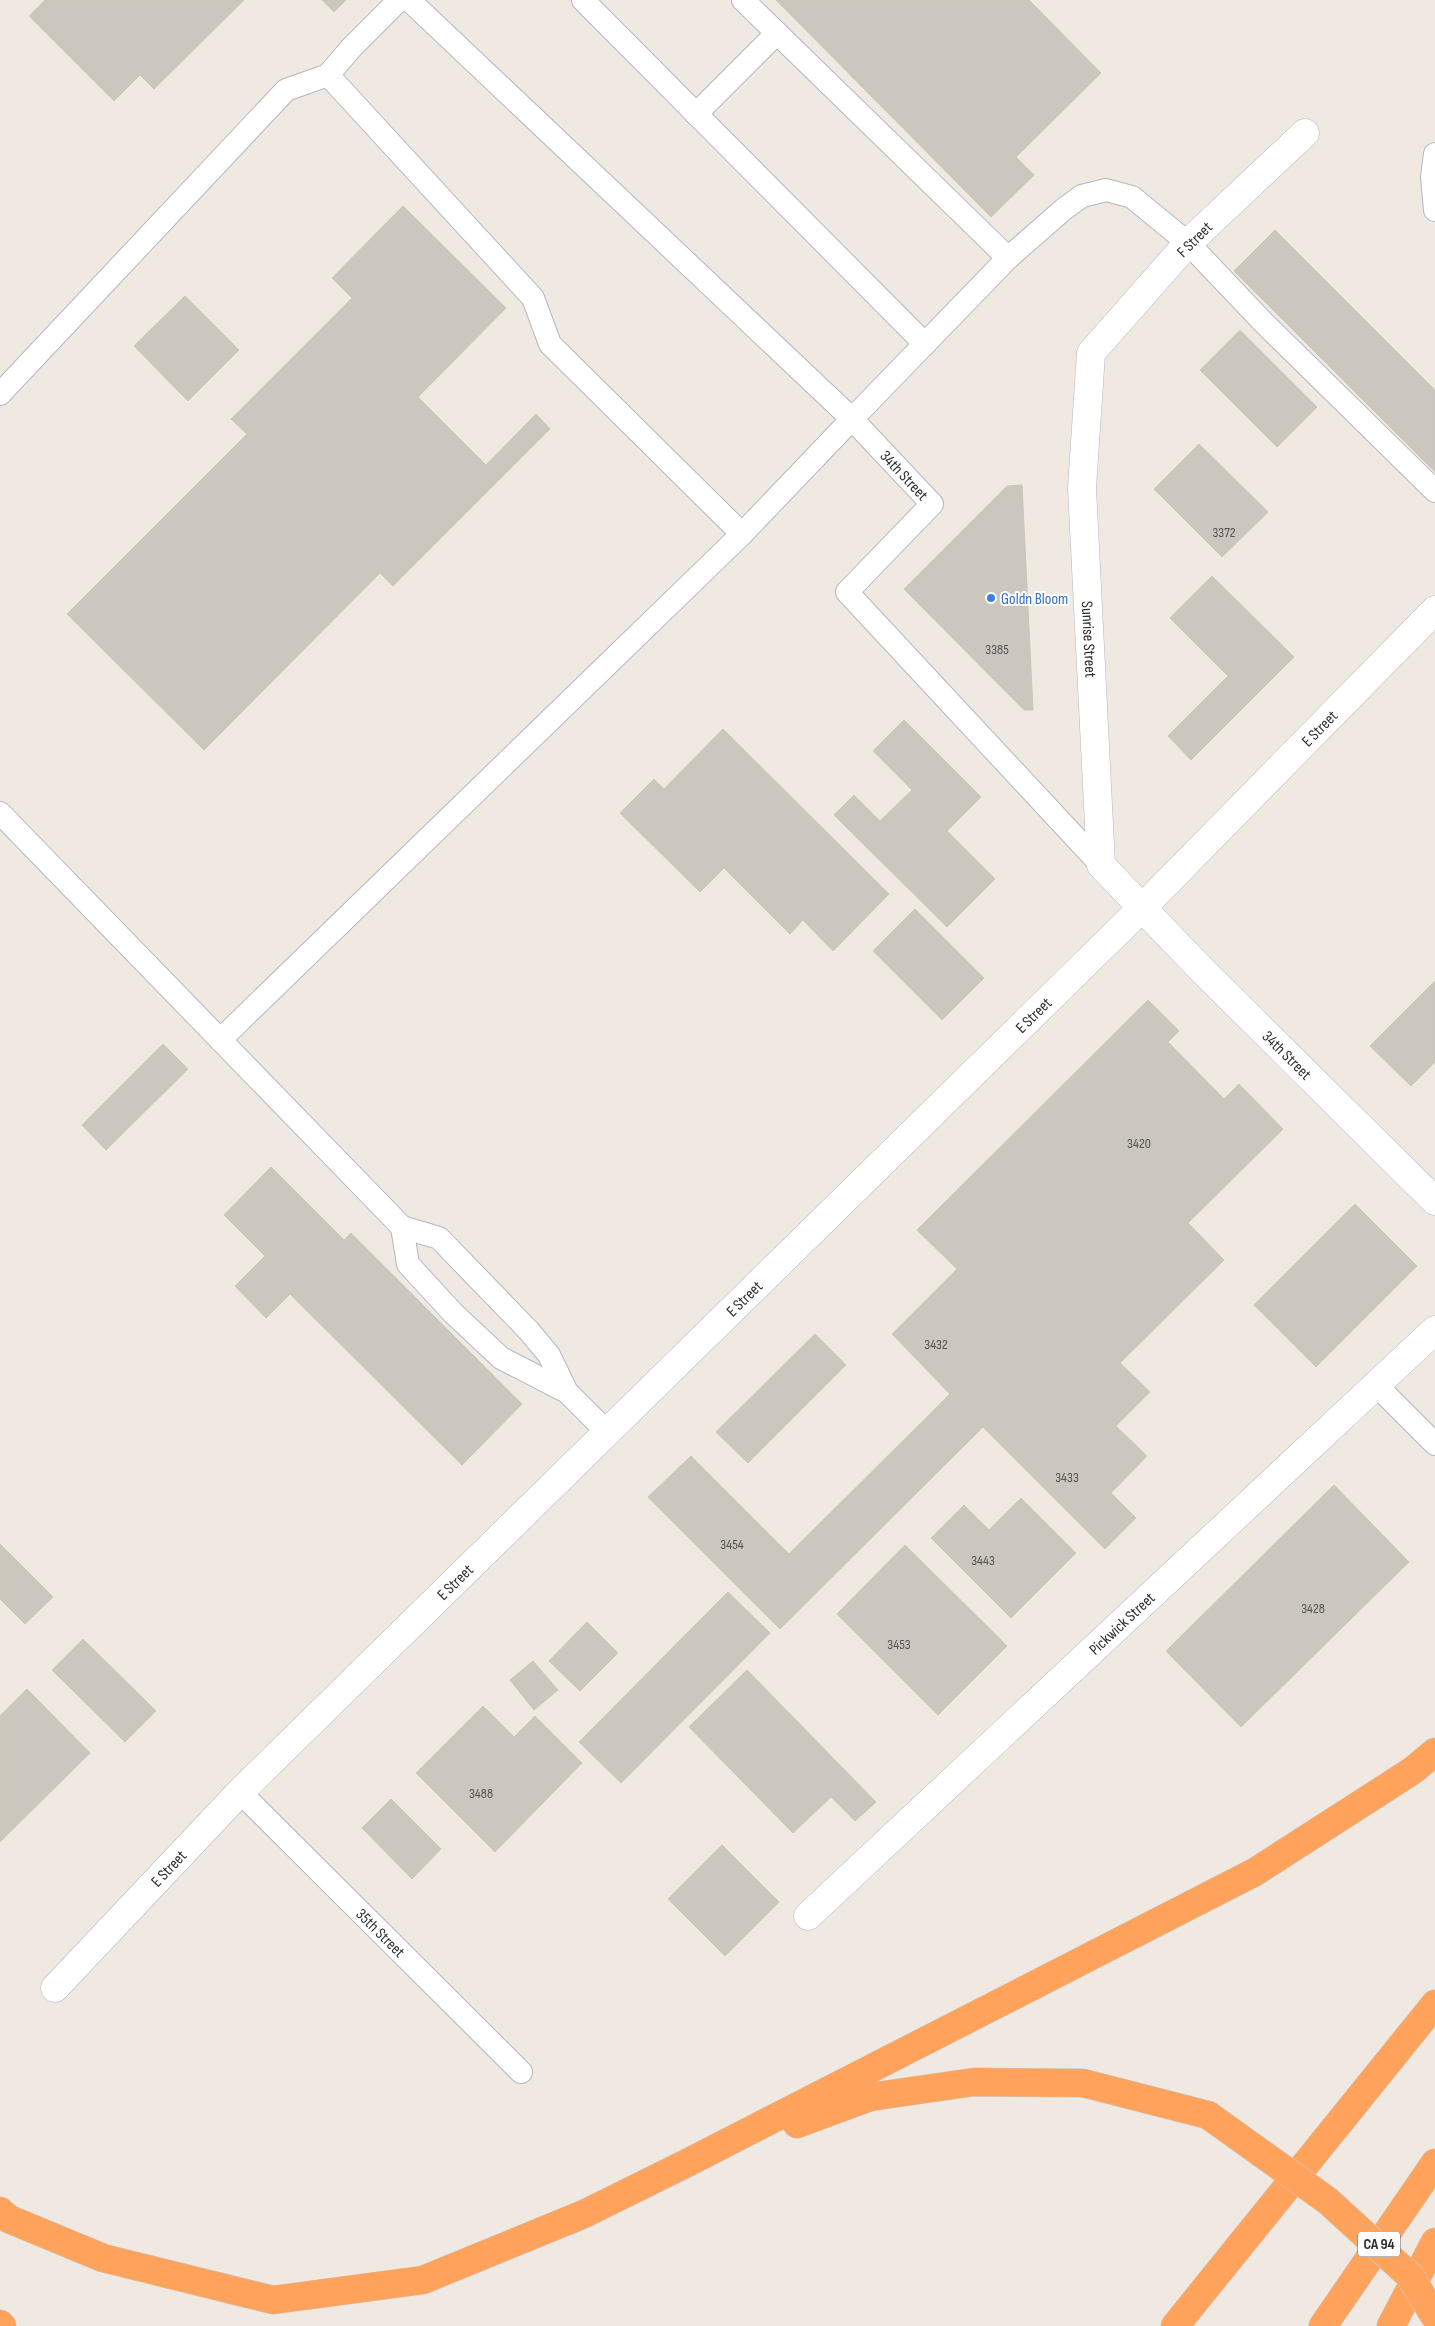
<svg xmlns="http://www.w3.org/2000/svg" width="1435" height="2326" viewBox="0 0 1435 2326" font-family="'Sofia Sans Condensed',sans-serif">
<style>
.building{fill:#cbc7bf;stroke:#cbc5ba}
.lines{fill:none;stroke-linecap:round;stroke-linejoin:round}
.lane-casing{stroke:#b4b7c1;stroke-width:24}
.street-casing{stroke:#b4b7c1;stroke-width:29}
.highway-casing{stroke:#c9c9c9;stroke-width:29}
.lane{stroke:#fff;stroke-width:22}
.street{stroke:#fff;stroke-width:28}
.highway{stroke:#ffa35c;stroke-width:28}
.highway-bridge-casing{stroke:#c9c9c9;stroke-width:29;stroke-linecap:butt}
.highway-bridge{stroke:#ffa35c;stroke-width:28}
.shop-dot{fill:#3f7fe0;stroke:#fff;stroke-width:2}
.labels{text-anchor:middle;stroke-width:4;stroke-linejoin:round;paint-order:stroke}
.number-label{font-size:14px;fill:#555452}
.shield{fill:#fff;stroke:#6d6d6d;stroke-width:1}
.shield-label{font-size:15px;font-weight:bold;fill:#2e2e2e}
.street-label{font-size:16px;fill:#2e2e2e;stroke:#fff}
.shop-label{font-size:16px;fill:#366cbe;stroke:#fff;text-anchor:start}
</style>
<rect width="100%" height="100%" fill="#efe9e1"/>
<path class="building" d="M45 0H244L154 89 140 75 114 101 29 16Z
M322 0H346L334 12Z
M776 0H1029L1101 73 1016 157 1034 175 991 217Z
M403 206 506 308 418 397 486 465 536 414 550 429 393 586 380 573 204 750 67 614 247 434 231 419 352 298 332 278Z
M1275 230 1435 390V472L1234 271Z
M185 296 239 350 188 401 134 346Z
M1240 330 1317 407 1277 447 1200 370Z
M1199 444 1268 512 1222 557 1154 489Z
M1022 485 1033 710H1024L904 589 1007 486Z
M1212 576 1294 657 1191 760 1168 736 1228 676 1170 618Z
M904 720 981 797 947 831 995 879 947 927 834 815 854 795 880 821 912 790 873 751Z
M723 729 889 894 833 951 803 920 790 934 724 868 700 892 620 813 654 779 664 789Z
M915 909 984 978 942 1020 873 951Z
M1435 981V1062L1411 1086 1370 1046Z
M1148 1000 1179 1031 1168 1042 1224 1099 1239 1084 1283 1129 1188 1223 1224 1260 1120 1363 1150 1392 1116 1426 1147 1456 1111 1493 1136 1518 1105 1549 983 1427 780 1629 648 1497 691 1456 789 1554 950 1394 892 1334 957 1269 917 1230Z
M163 1044 188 1069 106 1150 82 1125Z
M271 1167 344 1240 351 1233 522 1404 462 1465 290 1294 266 1318 235 1286 265 1256 224 1215Z
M1355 1204 1417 1266 1316 1367 1254 1305Z
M815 1334 846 1365 748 1463 716 1432Z
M1334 1485 1409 1562 1241 1727 1166 1651Z
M1021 1498 1076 1553 1011 1618 931 1538 964 1505 989 1530Z
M0 1544 53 1597 25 1624 0 1599Z
M905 1545 1007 1646 938 1715 837 1614Z
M728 1592 770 1633 621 1783 579 1742Z
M587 1622 618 1653 580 1691 549 1661Z
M83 1639 156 1711 125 1742 52 1670Z
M533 1661 558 1690 534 1710 510 1680Z
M747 1670 876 1802 855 1821 831 1797 793 1833 689 1727Z
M27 1689 90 1753 0 1842V1716Z
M483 1706 514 1737 535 1716 582 1763 495 1852 416 1773Z
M391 1799 441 1849 412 1879 362 1828Z
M722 1845 779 1902 725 1956 668 1899Z"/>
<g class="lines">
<g class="lane-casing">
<g id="lane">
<path d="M409 0 852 419 1008 258"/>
<path d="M583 0 925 344"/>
<path d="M743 0 1008 258 1064 209 1082 196 1106 190 1132 197 1188 243 1263 322 1435 491"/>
<path d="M328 75 352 47 399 0"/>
<path d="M696 114 777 33"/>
<path d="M1435 154 1432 177 1435 210"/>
<path id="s1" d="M0 394 286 90 328 75 533 298 550 344 742 534 852 419 932 504 847 592 1101 865"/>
<path d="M0 813 402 1227"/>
<path d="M220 1040 742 534"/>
<path d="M1376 1385 1435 1444"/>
<path d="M567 1392 549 1355 529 1331 439 1238 402 1227 408 1264 453 1313 501 1358 567 1392 606 1431"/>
<path id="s2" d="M240 1792 521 2072"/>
</g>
</g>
<g class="street-casing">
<g id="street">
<path id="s3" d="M1305 133 1188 243 1091 353 1082 488 1101 865 1202 970 1435 1201"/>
<path id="s4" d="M808 1916 1435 1330"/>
<path id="s5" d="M55 1988 240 1792 1143 907 1435 610"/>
</g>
</g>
<g class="highway-casing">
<path id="highway" d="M797 2124 870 2097 974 2082 1083 2083 1208 2115
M0 2211 9 2219 103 2258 273 2300 423 2280 584 2214 687 2163 1255 1872 1412 1771 1435 1752
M0 2324 2 2326
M1175 2326 1435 2004
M1323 2326 1435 2163
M1391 2326 1435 2242"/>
</g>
<use href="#lane" class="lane"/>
<use href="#street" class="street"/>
<use href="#highway" class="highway"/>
<g class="highway-bridge-casing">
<path id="highway-bridge" d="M1208 2115 1328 2201 1410 2276 1435 2317"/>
</g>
<use href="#highway-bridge" class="highway-bridge"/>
</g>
<circle class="shop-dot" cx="991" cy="598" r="5"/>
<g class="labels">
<g class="number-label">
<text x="1224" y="537">3372</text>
<text x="997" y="654">3385</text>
<text x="1139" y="1148">3420</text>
<text x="936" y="1349">3432</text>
<text x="1067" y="1482">3433</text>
<text x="732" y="1549">3454</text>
<text x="983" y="1565">3443</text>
<text x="1313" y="1613">3428</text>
<text x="899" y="1649">3453</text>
<text x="481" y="1798">3488</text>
</g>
<rect class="shield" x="1358" y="2231.5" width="42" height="25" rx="4"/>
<g class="shield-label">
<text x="1379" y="2249">CA 94</text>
</g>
<g class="street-label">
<text transform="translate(1194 239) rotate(-45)" y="6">F Street</text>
<text dy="6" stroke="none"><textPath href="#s1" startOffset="1320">34th Street</textPath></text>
<text dy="6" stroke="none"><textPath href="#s3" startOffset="594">Sunrise Street</textPath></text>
<text dy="6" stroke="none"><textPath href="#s5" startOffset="1785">E Street</textPath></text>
<text dy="6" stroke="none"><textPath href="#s5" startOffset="1380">E Street</textPath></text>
<text dy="6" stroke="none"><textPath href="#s3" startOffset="1086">34th Street</textPath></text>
<text dy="6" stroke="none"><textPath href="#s5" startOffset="975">E Street</textPath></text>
<text dy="6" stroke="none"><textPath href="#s5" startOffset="570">E Street</textPath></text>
<text dy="6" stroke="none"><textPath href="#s4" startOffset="429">Pickwick Street</textPath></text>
<text dy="6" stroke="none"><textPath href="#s5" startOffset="165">E Street</textPath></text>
<text dy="6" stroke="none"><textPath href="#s2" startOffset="199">35th Street</textPath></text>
</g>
<g class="shop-label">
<text x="1001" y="604">Goldn Bloom</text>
</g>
</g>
</svg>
